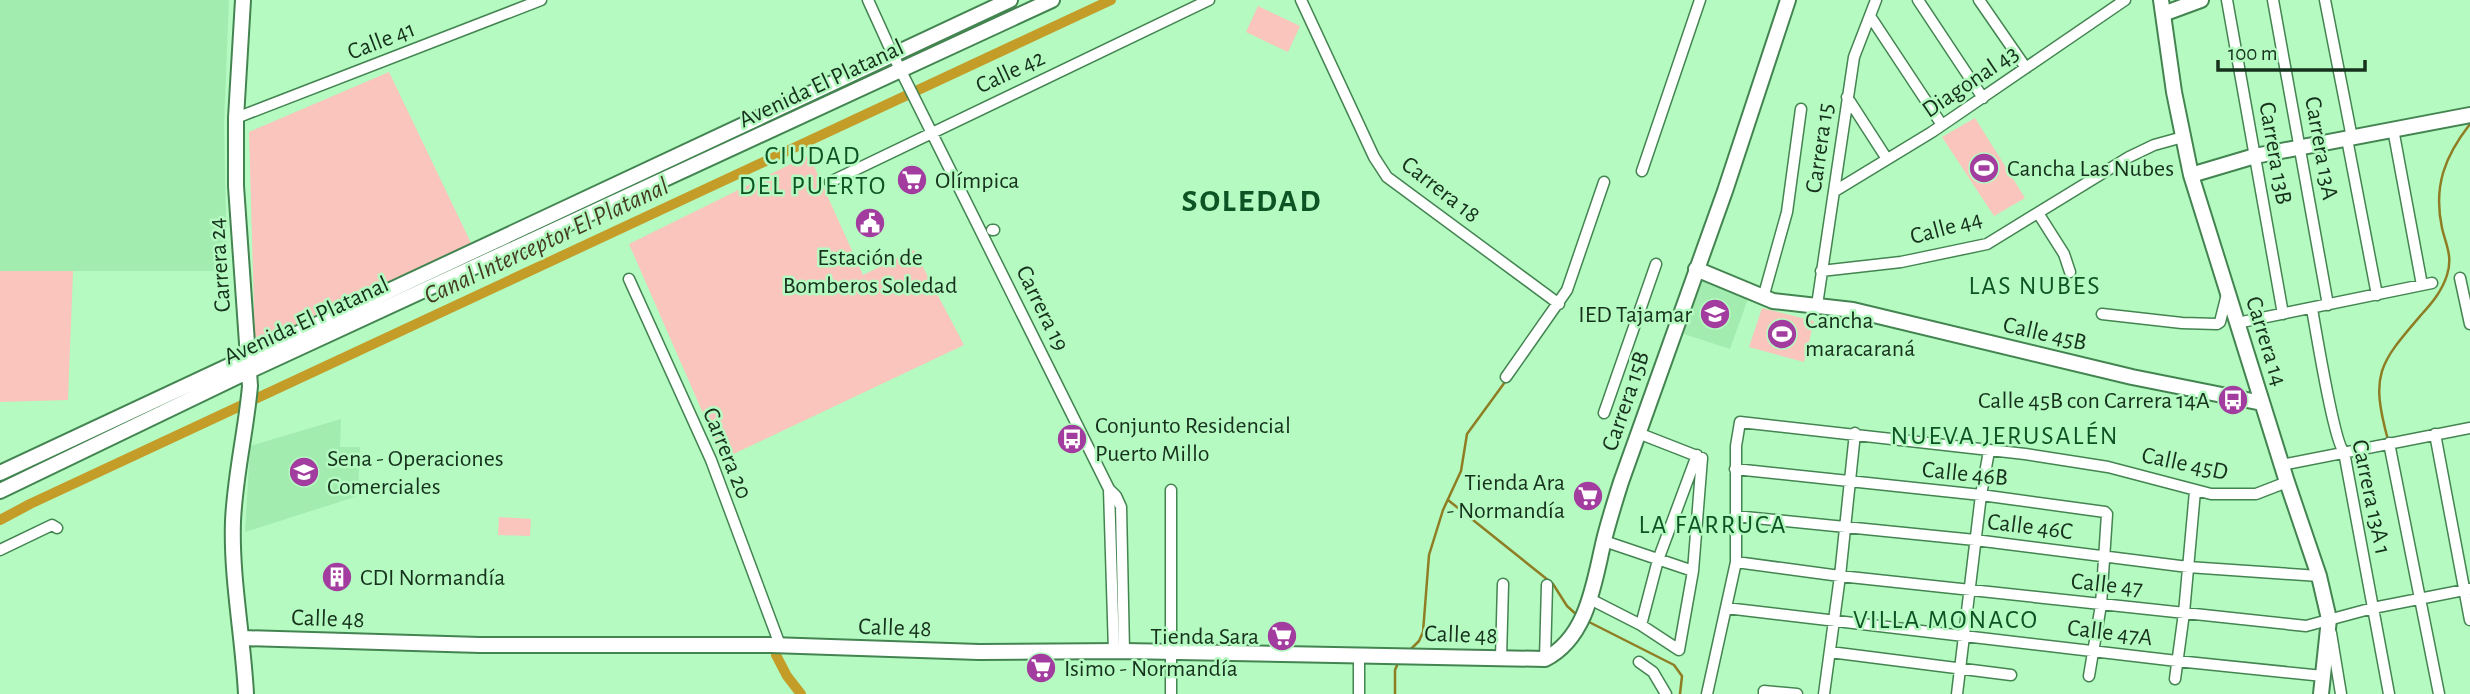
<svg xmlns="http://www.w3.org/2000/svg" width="2470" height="694" viewBox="0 0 2470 694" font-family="'Alegreya Sans',sans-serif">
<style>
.built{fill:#a3ecb0}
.green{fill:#fac5bc}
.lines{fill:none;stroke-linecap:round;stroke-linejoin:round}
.stream{stroke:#8f7d24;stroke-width:2.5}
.canal{stroke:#c39d28;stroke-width:10}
.street-casing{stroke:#438451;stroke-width:13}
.secondary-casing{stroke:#438451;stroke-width:18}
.street{stroke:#fff;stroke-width:10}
.secondary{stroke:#fff;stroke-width:14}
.labels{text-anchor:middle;stroke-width:5;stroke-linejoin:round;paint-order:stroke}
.street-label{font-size:24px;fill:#16311c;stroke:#b5fac1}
.poi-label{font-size:24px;fill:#16311c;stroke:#b5fac1;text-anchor:start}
.neighbourhood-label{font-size:26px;letter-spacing:2px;fill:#0c5424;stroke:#b5fac1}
.water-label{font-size:26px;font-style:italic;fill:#453c24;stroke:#b5fac1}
.district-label{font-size:32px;font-weight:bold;letter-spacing:2px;fill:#0c5424;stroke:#b5fac1}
</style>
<rect width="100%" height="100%" fill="#b5fac1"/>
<path class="built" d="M0 0H229L224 124 227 271H0Z
M1700 275 1749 296 1730 349 1681 333Z
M341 419 340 447H360L358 496 245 532 250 446Z"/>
<path class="green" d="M1258 6 1300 26 1288 52 1246 32Z
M389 72 471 243 255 344 249 132Z
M1975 118 2025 198 1994 216 1942 137Z
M809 155 863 275 914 250 964 345 723 459 629 244Z
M0 271H73L68 400 0 402Z
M1762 308 1814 321 1804 362 1749 347Z
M499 517 531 519 530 536 498 535Z"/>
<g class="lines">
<path class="stream" d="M2388 440C2370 374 2379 364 2421 315 2432 303 2442 291 2447 275 2453 257 2446 245 2442 228 2433 186 2445 156 2470 124
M1448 500 1553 584 1567 606 1578 616
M1587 621 1674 665 1682 676 1680 694
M1410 650 1419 641 1423 632 1429 555 1443 510 1461 471 1467 434 1505 382
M1395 694V670L1398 663"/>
<path class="canal" d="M0 520 30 504 1111 0
M776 655 787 676 801 694"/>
<g class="street-casing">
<path id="street" d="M868 0 893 55 1109 489 1114 651
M1301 0 1374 157 1387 177 1559 304
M1918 0 1983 98
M1979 0 2026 68
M2227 0 2283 314
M2273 0 2328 305
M2325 0 2352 138
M1870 16 1942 125
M1847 97 1887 159
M236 118 541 0
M2393 129 2422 285
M2347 139 2377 295
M1642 171 1700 0
M830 182 1209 0
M1835 191 1932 132 2125 0
M2038 213 2064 254 2070 272
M992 230H994
M1821 271 1901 262 1987 244 2129 157 2154 145 2183 137
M2460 278 2470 324
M629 279 711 460 780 645
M1763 298 1787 212 1801 109
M1817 305 1854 57 1876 0
M2312 309C2316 331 2334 442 2344 452L2389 694
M2102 314 2182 323 2217 324 2220 322 2227 294
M2237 323 2432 283
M1506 377 1567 290 1604 182
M1604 413 1656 264
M2435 434 2470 620
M2389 443 2439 694
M2282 465 2470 428
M1735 469 1981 495 2105 512 2107 514 2101 605 2089 676
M1109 489 1116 496 1121 507 1124 651
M1735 516 1975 540 2188 567 2319 576
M1604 541 1693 571
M0 550 52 525 57 528
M1736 562 1840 576 2306 626 2373 608 2470 589
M1590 599 1641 625 1679 650 1693 571 1702 458 1638 433
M1726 608 2177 661 2323 676
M1641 625 1658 560 1697 455
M2331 633 2341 694
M1830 652 2011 675
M1501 658 1503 584
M1545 659 1547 585
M1639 662 1653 672 1666 694
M2175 679 2184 613 2195 491
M1171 694V490
M1359 694V655
M1707 694 1736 562V446L1740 422 2025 454 2108 467 2211 494H2256L2287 482
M1764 694V691L1797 694
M1824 694 1840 576 1855 433
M1957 694 1981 495 1989 451"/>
</g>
<g class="secondary-casing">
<path id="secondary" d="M243 0 236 118V186L250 386C246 431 235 475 233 521 231 578 243 636 246 694
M2161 0 2174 92 2191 175 2287 482 2319 576 2329 619 2321 694
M2163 14 2201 0
M2191 175 2255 156 2470 115
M1696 269 1773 301 1853 310 2132 377 2262 403
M0 473 1010 0
M0 491 249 371 1052 0
M242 638 480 645H771L979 652 1124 651 1545 659C1588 637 1594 582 1604 540 1609 520 1615 501 1621 482L1725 191 1788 0"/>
</g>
<use href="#street" class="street"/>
<use href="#secondary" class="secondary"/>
</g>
<defs>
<g id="stadium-disc" transform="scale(1.575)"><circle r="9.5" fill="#a33c9f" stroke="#b5fac1"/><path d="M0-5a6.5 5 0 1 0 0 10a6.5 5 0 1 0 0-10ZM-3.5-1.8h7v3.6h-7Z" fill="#fff"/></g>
<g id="supermarket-disc" transform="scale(1.575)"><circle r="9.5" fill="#a33c9f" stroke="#b5fac1"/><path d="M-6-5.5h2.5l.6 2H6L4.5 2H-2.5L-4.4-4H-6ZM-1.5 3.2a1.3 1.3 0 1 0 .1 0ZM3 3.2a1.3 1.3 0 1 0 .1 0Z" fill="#fff"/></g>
<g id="civic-disc" transform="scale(1.575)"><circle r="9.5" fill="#a33c9f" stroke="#b5fac1"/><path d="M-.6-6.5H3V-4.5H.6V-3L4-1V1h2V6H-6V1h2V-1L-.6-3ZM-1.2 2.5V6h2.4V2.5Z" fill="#fff"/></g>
<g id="school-disc" transform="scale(1.575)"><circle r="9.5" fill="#a33c9f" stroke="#b5fac1"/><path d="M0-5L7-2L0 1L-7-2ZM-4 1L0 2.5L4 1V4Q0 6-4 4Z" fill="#fff"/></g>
<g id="bus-disc" transform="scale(1.575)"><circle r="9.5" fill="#a33c9f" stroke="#b5fac1"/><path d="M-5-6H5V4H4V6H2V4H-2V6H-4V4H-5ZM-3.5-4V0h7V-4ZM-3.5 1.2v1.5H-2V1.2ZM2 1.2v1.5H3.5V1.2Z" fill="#fff"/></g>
<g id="university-disc" transform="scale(1.575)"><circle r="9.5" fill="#a33c9f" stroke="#b5fac1"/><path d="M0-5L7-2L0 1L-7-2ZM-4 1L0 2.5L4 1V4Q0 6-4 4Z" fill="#fff"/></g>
<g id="building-disc" transform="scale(1.575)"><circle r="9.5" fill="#a33c9f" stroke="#b5fac1"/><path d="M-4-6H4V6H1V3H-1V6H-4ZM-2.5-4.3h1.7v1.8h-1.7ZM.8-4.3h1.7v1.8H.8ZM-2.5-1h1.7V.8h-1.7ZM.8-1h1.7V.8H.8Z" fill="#fff"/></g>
</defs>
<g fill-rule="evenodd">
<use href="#stadium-disc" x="1984" y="168"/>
<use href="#supermarket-disc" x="912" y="180"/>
<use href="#civic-disc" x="870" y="223"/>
<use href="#school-disc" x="1715" y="314"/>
<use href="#stadium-disc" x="1782" y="334"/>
<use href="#bus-disc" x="2233" y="400"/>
<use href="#bus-disc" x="1072" y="439"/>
<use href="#university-disc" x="304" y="472"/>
<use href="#supermarket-disc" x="1588" y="496"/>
<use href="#building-disc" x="337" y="577"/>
<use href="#supermarket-disc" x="1282" y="636"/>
<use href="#supermarket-disc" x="1041" y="668"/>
</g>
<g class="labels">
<g class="street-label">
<text transform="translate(381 40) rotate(-21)" y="8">Calle 41</text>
<text transform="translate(1010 71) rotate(-25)" y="8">Calle 42</text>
<text transform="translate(1970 81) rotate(-34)" y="8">Diagonal 43</text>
<text transform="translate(821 83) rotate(-25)" y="8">Avenida El Platanal</text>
<text transform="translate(1819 148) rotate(-82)" y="8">Carrera 15</text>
<text transform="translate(2322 148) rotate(80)" y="8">Carrera 13A</text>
<text transform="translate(2276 153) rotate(80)" y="8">Carrera 13B</text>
<text transform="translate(1441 189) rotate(38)" y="8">Carrera 18</text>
<text transform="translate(1946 227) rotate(-15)" y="8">Calle 44</text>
<text transform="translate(219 265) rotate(-94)" y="8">Carrera 24</text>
<text transform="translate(1043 308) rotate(64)" y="8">Carrera 19</text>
<text transform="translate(306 320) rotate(-25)" y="8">Avenida El Platanal</text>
<text transform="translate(2045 333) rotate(13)" y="8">Calle 45B</text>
<text transform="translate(2267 341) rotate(73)" y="8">Carrera 14</text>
<text transform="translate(1625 401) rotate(-71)" y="8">Carrera 15B</text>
<text transform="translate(728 453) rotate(68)" y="8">Carrera 20</text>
<text transform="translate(2185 463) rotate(12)" y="8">Calle 45D</text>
<text transform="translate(1965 473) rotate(6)" y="8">Calle 46B</text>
<text transform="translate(2372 497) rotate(78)" y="8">Carrera 13A 1</text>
<text transform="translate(2030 526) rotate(7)" y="8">Calle 46C</text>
<text transform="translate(2107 584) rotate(6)" y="8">Calle 47</text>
<text transform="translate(328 618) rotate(2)" y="8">Calle 48</text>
<text transform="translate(895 627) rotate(2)" y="8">Calle 48</text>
<text transform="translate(2110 632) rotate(7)" y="8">Calle 47A</text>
<text transform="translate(1461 634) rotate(2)" y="8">Calle 48</text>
</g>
<g class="poi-label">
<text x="2007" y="176">Cancha Las Nubes</text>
<text x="935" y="188">Olímpica</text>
<text x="870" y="265" text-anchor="middle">Estación de<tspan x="870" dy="28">Bomberos Soledad</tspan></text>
<text x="1692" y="322" text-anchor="end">IED Tajamar</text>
<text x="1805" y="328">Cancha<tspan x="1805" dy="28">maracaraná</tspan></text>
<text x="2210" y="408" text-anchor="end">Calle 45B con Carrera 14A</text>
<text x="1095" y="433">Conjunto Residencial<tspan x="1095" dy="28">Puerto Millo</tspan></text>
<text x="327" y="466">Sena - Operaciones<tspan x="327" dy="28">Comerciales</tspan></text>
<text x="1565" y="490" text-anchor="end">Tienda Ara<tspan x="1565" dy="28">- Normandía</tspan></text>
<text x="360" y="585">CDI Normandía</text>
<text x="1259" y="644" text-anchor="end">Tienda Sara</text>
<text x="1064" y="676">Isimo - Normandía</text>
</g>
<g class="neighbourhood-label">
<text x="813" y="164">CIUDAD<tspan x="813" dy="30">DEL PUERTO</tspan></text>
<text x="2035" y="294">LAS NUBES</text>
<text x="2005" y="444">NUEVA JERUSALÉN</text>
<text x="1713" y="533">LA FARRUCA</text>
<text x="1946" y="628">VILLA MONACO</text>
</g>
<g class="water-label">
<text transform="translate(546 240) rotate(-25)" y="9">Canal Interceptor El Platanal</text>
</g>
<g class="district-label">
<text x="1252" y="211">SOLEDAD</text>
</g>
</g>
<path d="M2218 60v10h147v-10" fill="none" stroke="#16311c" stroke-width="3.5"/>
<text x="2228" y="60" font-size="21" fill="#16311c" stroke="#b5fac1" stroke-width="5" paint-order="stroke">100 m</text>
</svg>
